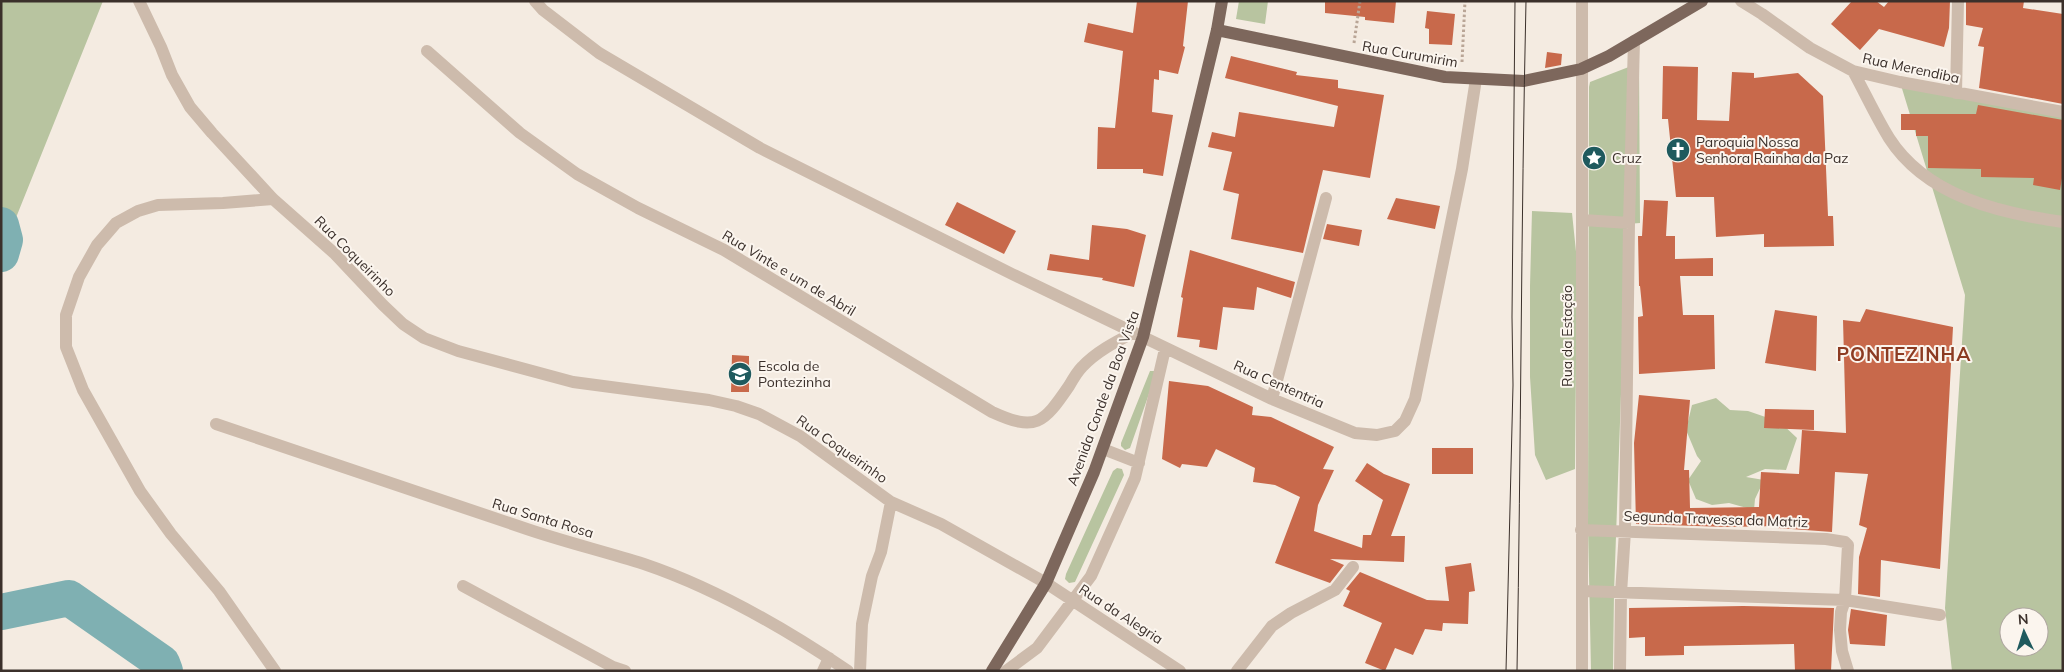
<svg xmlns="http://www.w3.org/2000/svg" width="2064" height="672" viewBox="0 0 2064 672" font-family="Mulish,sans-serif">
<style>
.green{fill:#b8c4a0;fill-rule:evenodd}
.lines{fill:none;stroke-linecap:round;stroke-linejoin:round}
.river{stroke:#7fb0b2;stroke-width:36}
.building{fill:#c8694b}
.path{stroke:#b9a596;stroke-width:3;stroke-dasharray:2.5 2.5;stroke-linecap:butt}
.street{stroke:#cdbbac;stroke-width:12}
.primary{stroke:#7d675c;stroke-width:12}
.tram{stroke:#3b302b;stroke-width:1}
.labels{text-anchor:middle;stroke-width:4;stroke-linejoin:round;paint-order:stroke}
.street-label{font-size:14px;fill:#3b302b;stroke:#fbf5ee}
.poi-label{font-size:14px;fill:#3b302b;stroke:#fbf5ee;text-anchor:start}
.district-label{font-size:19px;font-weight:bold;letter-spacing:1px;fill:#8c3b22;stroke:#fbf5ee}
</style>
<rect width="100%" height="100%" fill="#f4ebe1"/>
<path class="green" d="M1 1H103L1 255Z
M1239 1H1268L1265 24 1236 19Z
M1639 63 1640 223 1627 224 1614 593 1613 671H1591L1588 527 1589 87 1590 82Z
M1900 82 2063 115V671H1952L1945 608 1965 295ZM2009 617H2039V647H2009Z
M1532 211 1572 213 1577 261 1575 469 1546 480 1535 455 1530 377V286Z
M1150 371H1154L1156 374 1130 448 1125 450 1121 446V443Z
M1716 398 1730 410 1748 411 1780 422 1797 438 1786 470 1765 469 1746 477 1764 480 1755 499 1754 510 1729 503 1712 505 1696 499 1688 480 1701 461 1697 456 1686 430 1692 405Z
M1117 468 1122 469 1124 475 1075 582 1069 583 1065 579 1066 574 1113 471Z"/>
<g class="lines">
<path class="river" d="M1 225 5 240 1 254
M1 612 69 598 162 663 165 671"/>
</g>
<path class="building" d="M1137 1H1188L1183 46 1185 47 1178 74 1159 70V80L1154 79 1152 112 1173 115 1163 176 1143 173V169H1097L1098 127 1115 128 1123 51 1084 42 1088 23 1133 33Z
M1325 1H1396L1394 23 1365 20V17L1325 13Z
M1852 1H1876L1884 7 1889 1H1950L1949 28 1944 47 1879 29 1860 50 1831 24Z
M1966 1H2024L2023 8 2063 14V104L1979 88 1984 47 1978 46 1983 28 1966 25Z
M1427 11 1455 14 1452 45 1429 44V29L1425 28Z
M1547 52 1562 54 1561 65 1545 68Z
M1231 56 1297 72 1296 75 1338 80V88L1384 95 1370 178 1323 170 1303 253 1231 239 1239 194 1223 190 1232 152 1208 147 1212 132 1235 137 1239 112 1334 127 1338 106 1225 78Z
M1663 66 1698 67 1697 120 1729 121 1732 72 1754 73V78L1798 73 1823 96 1828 216H1833L1834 246 1764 247V234L1716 237 1714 197H1676L1668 119H1662Z
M1978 105 2063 120V172L2060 190 2033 185 2034 178 1981 177V169L1928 168V136H1916V130H1901V114H1976Z
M1396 198 1440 206 1435 229 1387 219Z
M1644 200 1668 201 1666 236H1675V259L1713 258V276H1680L1683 315H1714L1715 369 1639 374 1638 317 1643 316 1640 286H1639L1638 236H1642Z
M957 202 1016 231 1004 254 945 225Z
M1327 224 1362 230 1359 246 1323 239Z
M1092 225 1127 229 1146 235 1134 287 1102 280 1103 278 1047 270 1050 254 1089 260Z
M1190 250 1295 282 1291 298 1257 287 1254 310 1223 307 1217 350 1199 347 1200 340 1177 337 1183 298 1181 297Z
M1866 309 1953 327 1940 569 1881 560 1880 597 1858 594 1859 557 1867 528 1859 525 1868 474 1835 472 1832 532 1777 528V526L1727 527 1636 524 1634 443 1639 395 1690 400 1684 470H1689L1690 508 1759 507 1761 472 1799 474 1802 430 1846 433 1843 320 1860 322Z
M1775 310 1817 316 1816 371 1765 363Z
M732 355 749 356V392H731Z
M1169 381 1208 386 1253 407 1252 415 1271 417 1334 447 1323 469 1334 470 1318 505 1314 531 1362 548 1363 535H1371L1383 500 1355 481 1367 463 1384 474 1410 484 1391 536H1405L1404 562 1330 559 1344 565 1330 583 1275 563 1300 497 1275 485 1253 482 1255 468 1216 449 1207 467 1182 464 1180 468 1162 459Z
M1765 409 1814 410V430L1764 428Z
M1432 448H1473V474H1432Z
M1471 563 1475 591 1469 592 1468 624 1443 623 1442 631 1425 629 1413 655 1395 648 1385 671 1365 663 1382 623 1343 606 1350 591 1346 589 1360 572 1427 600 1449 601 1445 567Z
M1743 606 1834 608 1831 671H1795L1794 644 1684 646V655L1645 656V637L1629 638V608Z
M1851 609 1887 615 1885 646 1850 644 1848 630Z"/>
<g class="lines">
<path class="path" d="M1354 43 1360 1
M1462 62 1465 1"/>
<path class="street" d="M139 1 161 47 172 75 190 107 212 133 273 199 334 253 383 305 403 324 424 338 458 351 573 382 709 400 736 406 759 414 800 436 891 502 941 524 1046 583 1180 671
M535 1 543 10 599 53 760 148 1012 274 1272 399 1355 433 1377 435 1395 431 1405 421 1415 399 1462 169 1476 79
M1741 1 1762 14 1810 48 1853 71 1900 82 2063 112
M427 51 520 133 577 174 638 208 724 250 992 412C1036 432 1043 424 1069 386 1073 379 1077 372 1082 367 1096 352 1115 342 1133 333
M1853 71C1865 93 1876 117 1889 138 1926 196 1999 213 2063 222
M1956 93 1958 1
M273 199 223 203 158 205 138 211 116 223 97 245 79 277 66 315V347L83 390 140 491 171 534 219 591 275 671
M1583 220 1629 223
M1272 399 1326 198
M216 424C317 459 419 493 521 527 561 541 603 551 644 564 715 588 786 629 848 671
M1103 449 1139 463
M1581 530 1826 539 1845 542 1848 545 1845 600 1841 612 1840 630 1842 651 1848 671
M463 586 613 667 625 671
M1582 591 1845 600 1940 615
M823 671 829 658
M860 671 862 624 872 576 881 552 891 502
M1006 671 1037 648 1091 576 1135 478 1165 349
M1237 671 1272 626 1291 613 1335 590 1353 567
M1582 671V1
M1620 671 1621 593 1625 531 1629 223 1634 41"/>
<path class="primary" d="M1217 30 1445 77 1524 81 1581 69 1609 56 1702 1
M992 671 1046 583 1094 472 1143 337 1217 30 1222 1"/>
<path class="tram" d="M1506 671 1513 385 1512 317 1515 1
M1517 671C1521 448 1521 224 1526 1"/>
</g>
<defs>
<g id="church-disc" transform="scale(1.25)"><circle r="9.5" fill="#1f5a5e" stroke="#fbf5ee"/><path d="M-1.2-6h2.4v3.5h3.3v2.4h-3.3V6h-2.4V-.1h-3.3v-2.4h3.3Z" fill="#fff"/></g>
<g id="sight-disc" transform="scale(1.25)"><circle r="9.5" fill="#1f5a5e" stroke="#fbf5ee"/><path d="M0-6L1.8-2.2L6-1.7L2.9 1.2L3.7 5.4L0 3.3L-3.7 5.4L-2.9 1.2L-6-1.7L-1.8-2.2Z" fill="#fff"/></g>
<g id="school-disc" transform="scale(1.25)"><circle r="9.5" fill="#1f5a5e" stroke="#fbf5ee"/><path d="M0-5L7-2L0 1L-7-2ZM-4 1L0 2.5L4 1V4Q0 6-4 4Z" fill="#fff"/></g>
</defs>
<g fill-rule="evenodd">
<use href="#church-disc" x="1678" y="150"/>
<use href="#sight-disc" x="1594" y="158"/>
<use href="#school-disc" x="740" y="374"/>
</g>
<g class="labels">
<g class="street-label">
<text transform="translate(1410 54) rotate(10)" y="5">Rua Curumirim</text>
<text transform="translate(1911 68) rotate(12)" y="5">Rua Merendiba</text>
<text transform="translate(355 256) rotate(45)" y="5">Rua Coqueirinho</text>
<text transform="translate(789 273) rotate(31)" y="5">Rua Vinte e um de Abril</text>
<text transform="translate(1567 336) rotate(-90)" y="5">Rua da Estação</text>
<text transform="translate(1279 384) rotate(24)" y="5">Rua Cententria</text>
<text transform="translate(1103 398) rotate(-70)" y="5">Avenida Conde da Boa Vista</text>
<text transform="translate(842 449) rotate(35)" y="5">Rua Coqueirinho</text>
<text transform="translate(543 518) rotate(17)" y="5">Rua Santa Rosa</text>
<text transform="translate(1716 519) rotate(2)" y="5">Segunda Travessa da Matriz</text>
<text transform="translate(1121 614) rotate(33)" y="5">Rua da Alegria</text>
</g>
<g class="poi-label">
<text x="1696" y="147">Paroquia Nossa<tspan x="1696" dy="16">Senhora Rainha da Paz</tspan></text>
<text x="1612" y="163">Cruz</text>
<text x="758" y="371">Escola de<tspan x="758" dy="16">Pontezinha</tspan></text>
</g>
<g class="district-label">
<text x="1904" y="361">PONTEZINHA</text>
</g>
</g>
<rect width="2064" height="672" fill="none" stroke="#3b302b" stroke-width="5"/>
<g transform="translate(2024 632) rotate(356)"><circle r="24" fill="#fbf5ee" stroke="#aea6a0"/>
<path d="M0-4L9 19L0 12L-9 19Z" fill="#1f5a5e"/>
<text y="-8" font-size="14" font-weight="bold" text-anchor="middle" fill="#3b302b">N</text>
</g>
</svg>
